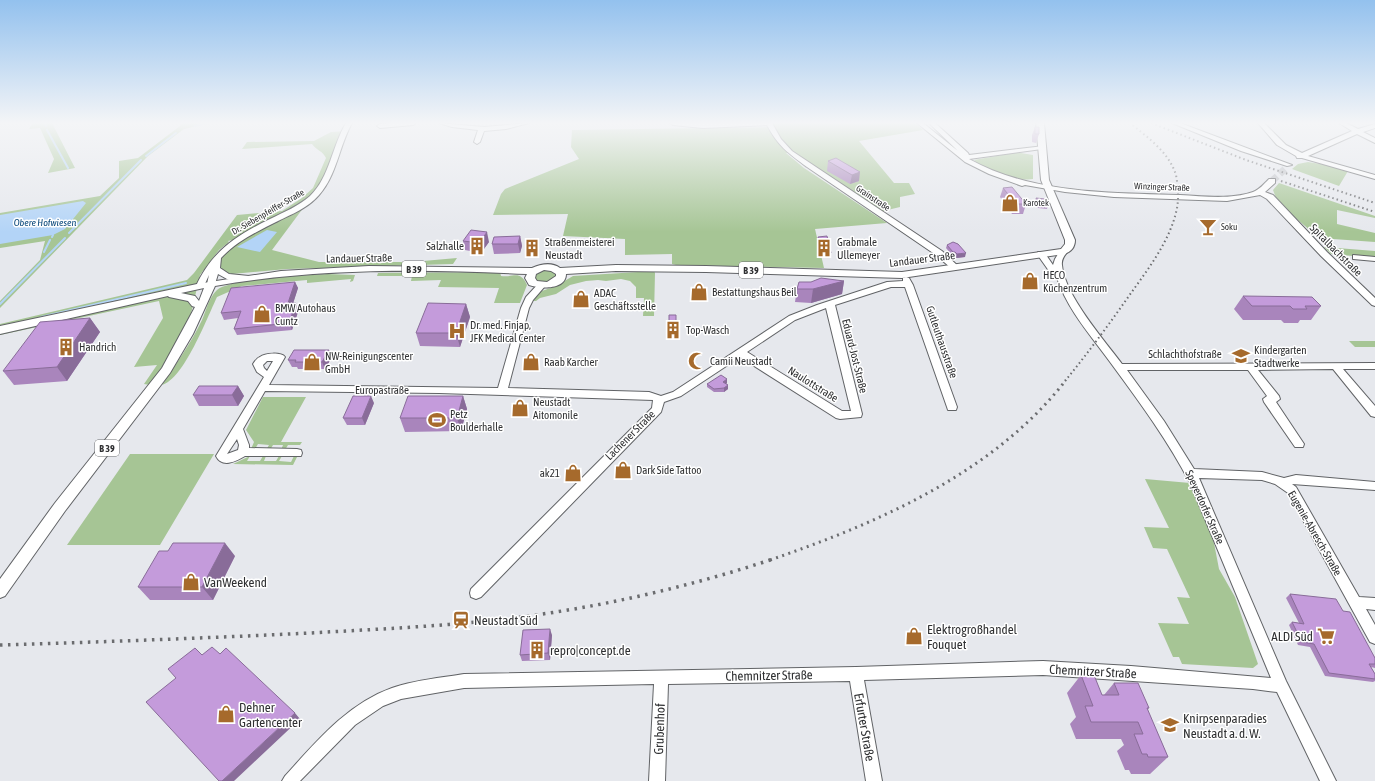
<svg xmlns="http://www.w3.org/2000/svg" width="1375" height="781" viewBox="0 0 1375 781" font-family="'Asap Condensed',sans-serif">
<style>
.green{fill:#a6c595}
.water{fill:#b3d4f7}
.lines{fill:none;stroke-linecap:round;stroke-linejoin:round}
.stream{stroke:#b3d4f7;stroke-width:2}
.minor-tunnel{stroke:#c1c3c8;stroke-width:7;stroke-dasharray:7 3.5;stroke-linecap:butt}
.minor-casing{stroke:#616366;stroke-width:2}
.major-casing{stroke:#616366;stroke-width:2}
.minor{fill:#fff;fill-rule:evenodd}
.major{fill:#fff;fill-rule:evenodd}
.rail-far2{stroke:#6b6c6f;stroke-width:2;stroke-dasharray:1.5 3;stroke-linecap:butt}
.rail-far1{stroke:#6b6c6f;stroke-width:3;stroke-dasharray:2 4.5;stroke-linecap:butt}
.rail{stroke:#6b6c6f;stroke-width:3.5;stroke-dasharray:2.5 5.5;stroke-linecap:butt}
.wall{fill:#a985bc}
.shaded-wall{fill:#896c99}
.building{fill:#c49bdb;stroke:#896c99}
.labels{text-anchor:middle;stroke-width:3;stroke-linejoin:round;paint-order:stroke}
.far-street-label{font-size:9px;fill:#2f3032;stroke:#fff}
.far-poi-label{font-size:9px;fill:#2f3032;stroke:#fff;text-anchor:start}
.far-water-label{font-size:10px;font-style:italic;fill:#08477a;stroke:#fff}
.shield{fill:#fff;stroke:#6d6e70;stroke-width:1}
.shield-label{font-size:10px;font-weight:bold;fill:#2f3032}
.poi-label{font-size:11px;fill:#2f3032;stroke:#fff;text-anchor:start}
.street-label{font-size:11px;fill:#2f3032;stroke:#fff}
.near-poi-label{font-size:13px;fill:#2f3032;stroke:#fff;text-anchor:start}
.near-street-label{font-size:13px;fill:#2f3032;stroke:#fff}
</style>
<rect width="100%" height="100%" fill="#e6e8ed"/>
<path class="green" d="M33 123H52L75 168 48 173 54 159 40 128 29 129Z
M182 123H210L184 129 148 156 0 308V301L40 260 45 241 0 248V213L100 196 119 178V161L138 158 180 126Z
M772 123H915L923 130 859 141 894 183H909L915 194 900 197V207L879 212 810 166 794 152 786 153 804 168 887 223 815 229 824 268 676 265 672 264V254L625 255V239L563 236 568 214 493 215 501 194 505 189 579 159 571 147 572 130 773 127Z
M347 131 334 151 324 180 272 250 319 262H412L457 258 453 264 287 269 232 274 220 271C217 256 232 246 242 238L228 241 229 242 219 250 200 275 190 318 163 366 150 385 144 384 157 365 134 367 163 318 159 301 0 335V324L187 280 194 273 237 215 282 211 302 198 313 188 326 158C323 151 316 150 312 144L242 149 247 142 314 141 331 132Z
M1013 153H1021L1033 155V179C1018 182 984 170 974 160Z
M1308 162 1327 165 1348 171 1339 186 1292 169 1298 164Z
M1279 183 1375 216V218L1337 210V224L1375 233V242L1319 238 1291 214 1276 198 1273 190Z
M1324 247 1375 251V258L1331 254Z
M542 270H548L555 272 557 275 553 281 543 283 534 280V274Z
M654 271 655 273 654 316H643L644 298H636V287L630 281 621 279 606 281 598 280 586 281 570 285 556 294 540 298 536 301H533L539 292 556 286 573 276Z
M500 272 501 276C513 278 520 269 527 285L520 303H494L499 288 438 287 441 280 411 281 412 276H377L378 273Z
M327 274 355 275 353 281 350 282 351 279 307 283V280L242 286 217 297C207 318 184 379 162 385 176 364 191 343 202 320 206 311 209 297 217 290 229 279 308 275 327 274Z
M1349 341H1375V347H1355Z
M263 397H306L281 442H302L300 445H288L285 450H281L283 445H273L270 450H266L269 445 258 444 255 449H251L254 442 246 430Z
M299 453 293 465 233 464 250 456 247 461H260L263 456H266L264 461H276L279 456H282L279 461 291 462 294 456Z
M130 454H214L160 545H67Z
M1145 479 1190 483 1214 543 1219 569 1235 597 1258 664 1253 668 1182 664 1179 657H1173L1158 623 1189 624 1177 597 1190 598 1167 549 1153 548 1144 527 1169 528Z"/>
<path class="water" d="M83 201 86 203 65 229 53 235 0 244V215Z
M267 230 277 232 260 252 237 247Z"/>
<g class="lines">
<path class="stream" d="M44 123 46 126
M195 126 208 123
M47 130 68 168
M146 156 176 133
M69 233 141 160
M52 237 53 235
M44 252 50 240
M0 304 65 238
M41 317 186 283"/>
<path class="minor-tunnel" d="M1272 181 1285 169"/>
<g class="minor-casing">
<path id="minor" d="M346 123H352C339 146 337 175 319 195 308 208 292 214 278 221 258 231 237 241 221 258L220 268 229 274 249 276 250 278 249 280 227 279 218 274 215 284 211 287 207 284 209 275 203 288H197L196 286C212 251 237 235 270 219 284 212 299 206 310 196 330 177 332 146 346 123Z
M396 123H416L413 125 380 128 377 126 380 124Z
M439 123 484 127 529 123 506 129 484 131 480 142 477 144 474 142 478 130 452 127Z
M670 123H772L781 139 792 151 942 251 959 267 958 269H952L936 255 807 167C788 153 778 146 767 125L703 128 673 125Z
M917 123H923L958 151 929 123H935L968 153 969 155 1044 146V148L1042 149 969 159C1032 194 1110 193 1180 195 1203 196 1230 200 1253 192 1259 190 1264 184 1269 179H1275V183L1265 192 1273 195 1327 252 1375 298V306L1372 305 1321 256 1267 199 1260 195 1227 201 1114 197 1065 192 1025 185 1022 186 989 174 965 162Z
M1172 123H1180L1292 165 1287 166 1241 151Z
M1258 123H1264L1286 145 1302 153 1352 131 1339 123H1346L1358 129 1375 124V128L1363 132 1375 138V143L1357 134 1308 156 1375 175V179L1302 158H1297L1296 156 1277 145Z
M1061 249H1067L1068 251C1065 255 1061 259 1062 265 1064 294 1104 340 1122 364L1375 363V369H1343L1375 406V417L1371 416 1333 369 1258 370 1279 396 1280 399 1276 402 1304 444 1303 447H1295L1264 402 1263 399 1267 396 1248 370H1127L1164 421 1194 469 1262 472 1284 478 1296 475 1375 482V490L1292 484 1296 487 1359 597 1375 598V610L1366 609 1375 625V644L1370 642 1288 493 1275 484 1262 480 1199 478 1286 681 1336 781H1320L1277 692 1253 689 1043 675 864 680 882 781H866L850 681 668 684 665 781H649L654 684 464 688 401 699 383 706 355 725 300 781H282L285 776C316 742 347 704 392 688 415 680 440 678 464 674L856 667 1043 661 1131 666 1271 678 1190 483C1168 441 1141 404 1113 366 1093 338 1068 311 1057 278H1054L1037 254 1038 252H1044L1053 265 1055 259Z
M1353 255 1375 257V261L1353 259Z
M906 277 909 278 913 285 957 407 956 410H948L947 407 905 287H891L835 305 862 414 861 417 840 419 836 418 740 357 681 396 664 402 661 412 481 597 476 599 471 597 470 593 471 589 652 408 653 400 439 393 265 391 243 429 249 445V448L297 449 301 450 302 453 301 456H245C235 462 222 468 216 456L264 377 257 372 253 364C255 361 257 358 260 357 265 353 281 352 285 357L269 385 498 388 521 308 526 297 539 283H545L546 285 533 300 529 308 508 388 649 392 661 396 673 392 789 316 817 305 887 282 903 281V278ZM826 308 851 411H842L747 352 795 320ZM267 361H273L267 371 264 368 263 365ZM237 439 239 445 238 450 227 454Z"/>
</g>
<g class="major-casing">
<path id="major" d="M1036 123H1044L1049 180 1075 240C1075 247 1071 252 1064 254L902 278 706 272 616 271 566 274C566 290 540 289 529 285L525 278 527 274C423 269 318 268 215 286L193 334 170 373 65 511 5 596 0 598V579L55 503 162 368 195 307 192 306 188 301 169 297 168 296 0 334V326L197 284 281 271 369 266 532 268C541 264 552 262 560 268L616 265 706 266 902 272 1061 249 1065 244V240L1041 180ZM544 270 551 271 556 274V276L547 282 537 281 535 278 536 274ZM204 288 199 301 195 296 181 293Z"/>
</g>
<use href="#minor" class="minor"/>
<use href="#major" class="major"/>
<path class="rail-far2" d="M1151 123 1246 160 1375 203
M1281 181 1375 212
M1065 381C1088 353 1110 323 1131 293 1149 268 1171 239 1177 208 1179 197 1178 186 1176 175 1169 152 1147 137 1130 123"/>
<path class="rail-far1" d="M770 560C878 523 994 473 1066 380"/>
<path class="rail" d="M0 645C103 642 207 638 310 633 380 629 451 626 521 617 606 606 692 586 773 559"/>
</g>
<path class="wall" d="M1035 127 1039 134 1036 143 1032 142V135Z
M836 158 859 181 850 184 827 171 828 161Z
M1003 188 1026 204 1023 214H1012L1000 197Z
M1036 198 1048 205 1047 209 1038 208 1035 202Z
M520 236 522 246 520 253 494 254 492 244Z
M818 237 831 253 830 256H822L818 240Z
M463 241 489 242 481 253 465 250Z
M947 245 965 257 956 258 954 255H952L946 248Z
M844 281 842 294 811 303 795 302 797 289Z
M295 282 298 288 293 303H296L299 309 292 330 237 335 234 329 238 318 224 320 221 313Z
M1243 296 1321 306 1311 320H1300L1298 323H1284L1281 320H1243L1234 309Z
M466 304 470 317 460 347 420 346 416 333Z
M669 315H676V338L669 339Z
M90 318 100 332 67 381 14 385 3 371Z
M329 350 332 357 325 369H298L297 367H292L288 360Z
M727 379V383L726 384 728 389 724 392H714L707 387V384Z
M238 386 244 396 238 406H199L193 395Z
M463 396 467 409 461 431 405 432 400 418Z
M374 403 365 425H347L343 418Z
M235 556 213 600H150L138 587Z
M1290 594 1343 611 1375 658V668L1371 667 1375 674V681L1373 682 1325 676 1310 647 1298 645 1289 625 1292 622 1299 623 1286 598Z
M552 635 550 660 522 661 520 655Z
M1081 675 1102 695H1104L1114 683 1149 708 1147 710 1168 757 1150 774H1131L1129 770H1125L1117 751 1124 745 1121 739H1076L1070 724 1076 717 1067 693Z"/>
<path class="shaded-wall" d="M860 172 859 181 850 184 852 175Z
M487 232 489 242 481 253 479 243Z
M520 236 522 246 520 253 518 244Z
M953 252H955L954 255H952Z
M966 253 965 257 956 258 957 254Z
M844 281 842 294 811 303 813 289Z
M295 282 298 288 291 310 288 303Z
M296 303 299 309 292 330 289 323Z
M466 304 470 317 460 347 456 333Z
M90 318 100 332 67 381 57 367Z
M329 350 332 357 325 369 322 362Z
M727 379V383L723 386V382Z
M728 385V389L724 392V388Z
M238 386 244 396 238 406 232 395Z
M371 396 374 403 365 425 362 418Z
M463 396 467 409 461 431 457 418Z
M225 543 235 556 213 600 202 587Z
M550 629 552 635 550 660 548 653Z
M295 713 300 719 234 781H222Z"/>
<path class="building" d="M1035 127H1039V134H1035Z
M836 158 860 172 852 175 828 161Z
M1012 187 1026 204H1016L1003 188Z
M1036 198 1045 199 1048 205H1039Z
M471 230 487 232 479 243 463 241Z
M520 236 518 244H492L494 237Z
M827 236 831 253H822L818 237Z
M953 242 958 244 966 253 957 254 955 252H953L947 245Z
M821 278 844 281 813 289H797L799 282H811Z
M295 282 288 303H296L289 323 234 329 241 311 221 313 231 288Z
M1243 296 1312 297 1321 306H1305L1307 309H1293L1290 306H1252Z
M428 303 466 304 456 333H416Z
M669 315H676V332H669Z
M90 318 57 367 3 371 40 322Z
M294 350H329L322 362H295L296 360H288Z
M721 375 727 379 723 382 728 385 724 388 714 389 707 384Z
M199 386H238L232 395H193Z
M353 396H371L362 418H343Z
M408 396H463L457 418H400Z
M173 543H225L202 587H138L159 551H168Z
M1290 594 1336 599 1343 611 1350 612 1375 658V664H1369L1375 674V679L1329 673 1314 644 1302 642 1292 622 1304 624Z
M550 629 548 653 520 655 523 630Z
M212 647 220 654 226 648 295 713 222 781H219L146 702 176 678 168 669 195 648 202 655Z
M1081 675H1094L1102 695H1119L1114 683H1138L1149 708H1147L1168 757H1148L1147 754H1142L1134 734H1143L1138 722H1091L1085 706H1093Z"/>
<linearGradient id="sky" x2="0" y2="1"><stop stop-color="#93c1ee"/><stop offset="0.53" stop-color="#f4f5f7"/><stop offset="1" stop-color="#f4f5f7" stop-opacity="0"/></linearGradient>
<rect width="1375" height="232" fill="url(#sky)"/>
<defs>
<g id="shop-bare" transform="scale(1.38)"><path d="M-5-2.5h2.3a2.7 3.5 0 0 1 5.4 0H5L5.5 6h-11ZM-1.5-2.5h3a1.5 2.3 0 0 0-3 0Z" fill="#a66a2c" stroke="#fff" stroke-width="2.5" paint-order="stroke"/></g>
<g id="bar-bare" transform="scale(1.38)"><path d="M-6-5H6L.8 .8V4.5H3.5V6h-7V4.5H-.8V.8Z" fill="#a66a2c" stroke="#fff" stroke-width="2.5" paint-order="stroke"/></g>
<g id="building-bare" transform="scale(1.38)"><path d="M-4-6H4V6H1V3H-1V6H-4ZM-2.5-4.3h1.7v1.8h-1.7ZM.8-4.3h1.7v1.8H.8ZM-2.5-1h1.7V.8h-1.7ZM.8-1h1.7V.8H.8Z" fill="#a66a2c" stroke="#fff" stroke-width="2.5" paint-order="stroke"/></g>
<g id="hospital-bare" transform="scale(1.38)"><path d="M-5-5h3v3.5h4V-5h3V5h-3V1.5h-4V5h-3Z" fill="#a66a2c" stroke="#fff" stroke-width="2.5" paint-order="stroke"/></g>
<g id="school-bare" transform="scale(1.38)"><path d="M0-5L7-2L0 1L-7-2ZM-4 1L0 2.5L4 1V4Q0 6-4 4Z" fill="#a66a2c" stroke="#fff" stroke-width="2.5" paint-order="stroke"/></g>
<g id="mosque-bare" transform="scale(1.38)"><path d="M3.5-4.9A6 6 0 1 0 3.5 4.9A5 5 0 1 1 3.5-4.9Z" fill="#a66a2c" stroke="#fff" stroke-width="2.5" paint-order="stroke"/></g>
<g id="stadium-bare" transform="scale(1.38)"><path d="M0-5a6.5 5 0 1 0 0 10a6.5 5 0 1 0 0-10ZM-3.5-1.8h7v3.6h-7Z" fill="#a66a2c" stroke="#fff" stroke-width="2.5" paint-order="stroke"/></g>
<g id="station-bare" transform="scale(1.38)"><path d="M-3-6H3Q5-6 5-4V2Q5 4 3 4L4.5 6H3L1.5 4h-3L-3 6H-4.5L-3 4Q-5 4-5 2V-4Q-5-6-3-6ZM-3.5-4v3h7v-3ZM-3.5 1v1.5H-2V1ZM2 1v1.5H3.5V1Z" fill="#a66a2c" stroke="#fff" stroke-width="2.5" paint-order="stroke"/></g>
<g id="supermarket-bare" transform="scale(1.38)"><path d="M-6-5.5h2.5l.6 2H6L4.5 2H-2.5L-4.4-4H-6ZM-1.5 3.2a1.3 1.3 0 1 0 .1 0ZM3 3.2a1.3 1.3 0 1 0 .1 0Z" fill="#a66a2c" stroke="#fff" stroke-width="2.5" paint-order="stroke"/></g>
</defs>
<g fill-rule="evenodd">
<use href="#shop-bare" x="1010" y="203"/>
<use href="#bar-bare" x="1208" y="227"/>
<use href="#building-bare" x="477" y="246"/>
<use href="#building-bare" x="532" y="248"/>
<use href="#building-bare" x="824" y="248"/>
<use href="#shop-bare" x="1030" y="281"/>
<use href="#shop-bare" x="699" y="292"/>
<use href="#shop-bare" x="581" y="299"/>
<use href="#shop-bare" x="262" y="314"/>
<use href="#building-bare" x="673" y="330"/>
<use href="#hospital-bare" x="457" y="331"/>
<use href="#building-bare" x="66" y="347"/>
<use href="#school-bare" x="1241" y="356"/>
<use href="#mosque-bare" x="697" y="361"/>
<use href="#shop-bare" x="312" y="362"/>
<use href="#shop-bare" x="531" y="362"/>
<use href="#shop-bare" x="520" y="408"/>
<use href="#stadium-bare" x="437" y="420"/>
<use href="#shop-bare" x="623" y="470"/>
<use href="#shop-bare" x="573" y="473"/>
<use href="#shop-bare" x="191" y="582"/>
<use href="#station-bare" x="461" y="620"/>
<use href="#shop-bare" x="914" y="636"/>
<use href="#supermarket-bare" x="1326" y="636"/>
<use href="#building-bare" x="537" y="650"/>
<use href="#shop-bare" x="226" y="714"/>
<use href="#school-bare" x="1170" y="725"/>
</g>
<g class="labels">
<g class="far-street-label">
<text transform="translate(1162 187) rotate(2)" y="3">Winzinger Straße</text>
<text transform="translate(873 198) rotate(34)" y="3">Grainstraße</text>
<text transform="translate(268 212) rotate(-30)" y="3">Dr.-Siebenpfeiffer-Straße</text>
</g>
<g class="far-poi-label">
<text x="1023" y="206">Karotek</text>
<text x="1221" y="230">Soku</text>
</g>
<g class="far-water-label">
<text x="45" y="226">Obere Hofwiesen</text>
</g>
<g class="shield">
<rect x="402" y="261" width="24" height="16" rx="3"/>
<rect x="739" y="262" width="24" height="16" rx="3"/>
<rect x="95" y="440" width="24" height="16" rx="3"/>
</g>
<g class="shield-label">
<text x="414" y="273">B 39</text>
<text x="751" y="274">B 39</text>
<text x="107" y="452">B 39</text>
</g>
<g class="poi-label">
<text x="545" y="246">Straßenmeisterei<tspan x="545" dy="13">Neustadt</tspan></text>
<text x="837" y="246">Grabmale<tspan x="837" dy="13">Ullemeyer</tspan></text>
<text x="464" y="250" text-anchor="end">Salzhalle</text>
<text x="1043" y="279">HECO<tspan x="1043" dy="13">Küchenzentrum</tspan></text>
<text x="712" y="296">Bestattungshaus Beil</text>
<text x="594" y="297">ADAC<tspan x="594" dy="13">Geschäftsstelle</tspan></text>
<text x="275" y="312">BMW Autohaus<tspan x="275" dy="13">Cuntz</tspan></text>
<text x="470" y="329">Dr. med. Finjap,<tspan x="470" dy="13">JFK Medical Center</tspan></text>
<text x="686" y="334">Top-Wasch</text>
<text x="79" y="351">Handrich</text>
<text x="1254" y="354">Kindergarten<tspan x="1254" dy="13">Stadtwerke</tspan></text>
<text x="325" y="360">NW-Reinigungscenter<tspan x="325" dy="13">GmbH</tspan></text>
<text x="710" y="365">Camii Neustadt</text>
<text x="544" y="366">Raab Karcher</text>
<text x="533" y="406">Neustadt<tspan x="533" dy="13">Aitomonile</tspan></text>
<text x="450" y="418">Petz<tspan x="450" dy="13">Boulderhalle</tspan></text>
<text x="636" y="474">Dark Side Tattoo</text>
<text x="560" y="477" text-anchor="end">ak21</text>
</g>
<g class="street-label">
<text transform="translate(1336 250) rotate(45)" y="4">Spitalbachstraße</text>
<text transform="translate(359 258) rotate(-1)" y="4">Landauer Straße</text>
<text transform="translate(922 259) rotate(-7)" y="4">Landauer Straße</text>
<text transform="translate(942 342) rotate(71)" y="4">Gutleuthausstraße</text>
<text x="1185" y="358">Schlachthofstraße</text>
<text transform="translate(855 356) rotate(76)" y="4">Eduard-Jost-Straße</text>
<text transform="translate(813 384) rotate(32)" y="4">Naulottstraße</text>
<text x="382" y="394">Europastraße</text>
<text transform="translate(630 435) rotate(-45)" y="4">Lachener Straße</text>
<text transform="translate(1205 507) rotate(66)" y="4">Speyerdorfer Straße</text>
<text transform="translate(1315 533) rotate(60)" y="4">Eugenie-Abresch-Straße</text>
</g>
<g class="near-poi-label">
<text x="204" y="587">VanWeekend</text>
<text x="474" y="625">Neustadt Süd</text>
<text x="927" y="634">Elektrogroßhandel<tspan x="927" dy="15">Fouquet</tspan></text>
<text x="1313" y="641" text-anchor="end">ALDI Süd</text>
<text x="550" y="655">repro|concept.de</text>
<text x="239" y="712">Dehner<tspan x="239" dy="15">Gartencenter</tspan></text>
<text x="1183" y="723">Knirpsenparadies<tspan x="1183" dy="15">Neustadt a. d. W.</tspan></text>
</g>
<g class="near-street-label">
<text transform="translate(1093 671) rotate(3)" y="5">Chemnitzer Straße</text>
<text transform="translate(769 675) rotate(-1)" y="5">Chemnitzer Straße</text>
<text transform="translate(865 727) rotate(80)" y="5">Erfurter Straße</text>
<text transform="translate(659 729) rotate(-88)" y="5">Grubenhof</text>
</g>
</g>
</svg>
